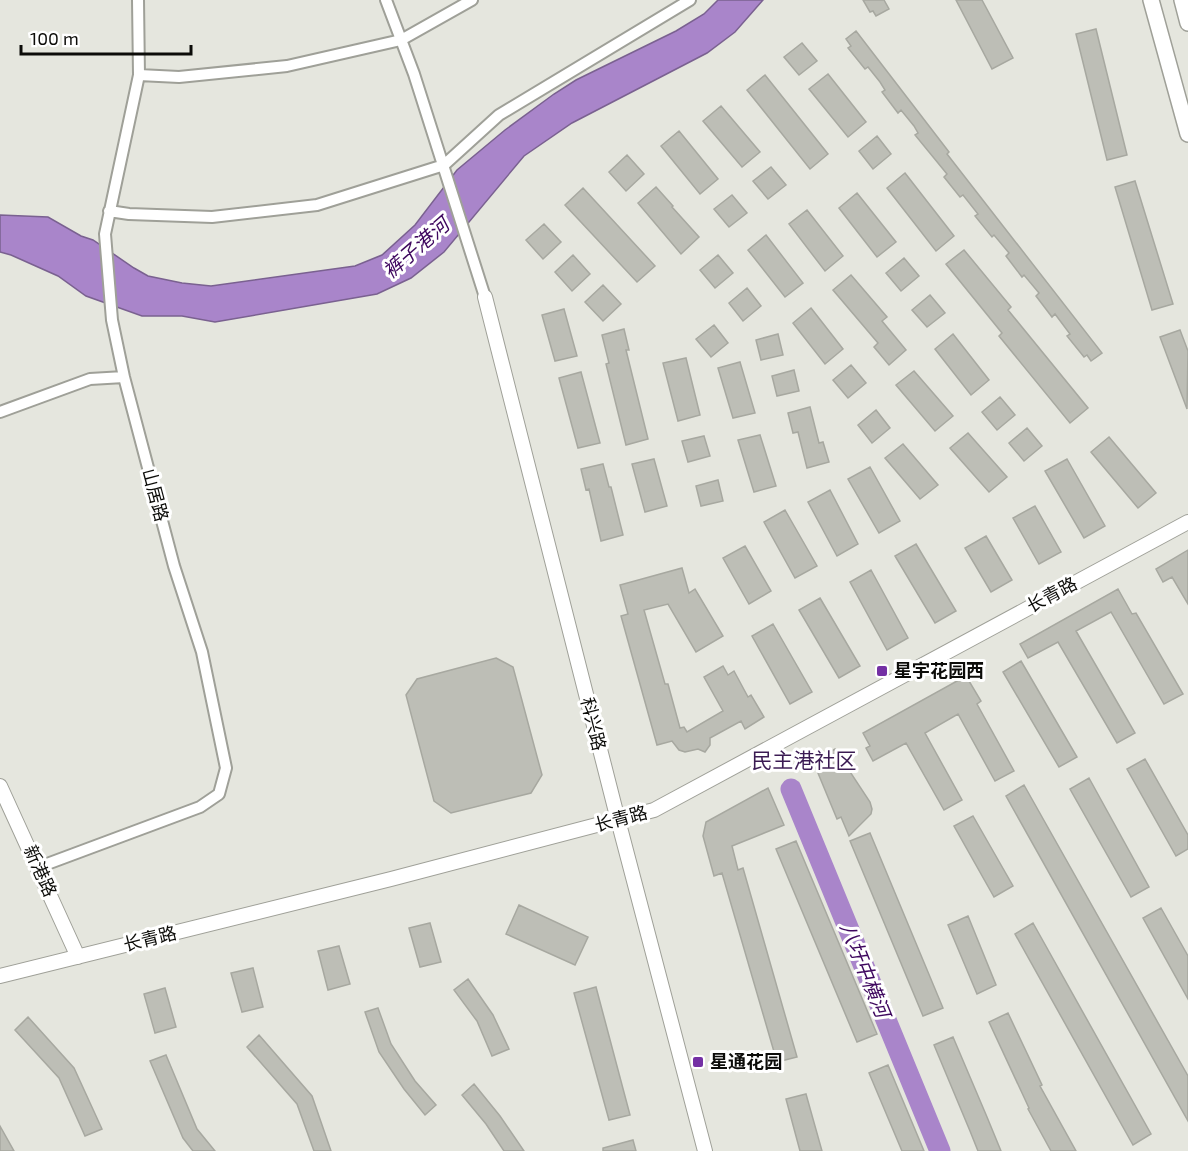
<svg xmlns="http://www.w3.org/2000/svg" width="1188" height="1151" viewBox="0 0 1188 1151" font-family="'Exo 2','Noto Sans SC',sans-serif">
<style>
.water{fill:#a985ca;stroke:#7a6190;stroke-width:1.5}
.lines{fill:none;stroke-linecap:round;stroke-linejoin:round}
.river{stroke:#a985ca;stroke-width:21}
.building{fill:#bdbeb6;stroke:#a7a8a0;stroke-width:1.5}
.street-casing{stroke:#9fa098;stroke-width:14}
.secondary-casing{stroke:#9fa098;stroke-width:16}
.primary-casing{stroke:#9fa098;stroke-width:18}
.street{stroke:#fff;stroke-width:10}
.secondary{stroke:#fff;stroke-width:14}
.primary{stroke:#fff;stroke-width:15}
.poi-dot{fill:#7430a4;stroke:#fff;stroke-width:2}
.labels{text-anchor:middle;stroke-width:6;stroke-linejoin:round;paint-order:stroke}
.street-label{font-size:18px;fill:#0c0c09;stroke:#fff}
.poi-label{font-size:18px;font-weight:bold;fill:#0c0c09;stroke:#fff;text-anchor:start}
.water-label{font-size:20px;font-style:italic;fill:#3e075e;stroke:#fff}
.quarter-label{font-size:21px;fill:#3b1b53;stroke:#fff}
</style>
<rect width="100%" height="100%" fill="#e5e6de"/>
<path class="water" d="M718 0H763L735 32 707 53 572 123 524 156 444 252 411 278 377 294 215 322 182 316H142L86 296 58 276 11 255 0 252V215L48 217 81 236 93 240 134 268 148 276 182 283 211 286 355 266 382 255 415 225 457 170 505 130 554 94 576 80 676 31 704 14Z"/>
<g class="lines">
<path class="river" d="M791 789 940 1151"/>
</g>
<path class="building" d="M863 0H884L889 9 876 16 873 11 870 12Z
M956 0H982L1013 58 992 69Z
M1096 29 1127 155 1107 160 1076 34Z
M856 31 949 152 947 154 1102 353 1091 361 1087 355 1084 357 1067 336 1070 334 1055 314 1052 317 1036 296 1039 293 1024 275 1022 277 1006 256 1009 253 994 235 992 237 975 216 978 214 963 195 960 197 944 177 947 174 915 135 918 133 914 126 901 110 898 113 882 92 885 90 880 82 868 67 865 69 848 48 851 46 846 39Z
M802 43 817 61 799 75 784 57Z
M828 74 866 122 848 137 809 89Z
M765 75 828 154 810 169 747 90Z
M721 106 760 152 742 167 703 121Z
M679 131 718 179 700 194 661 146Z
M877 136 891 154 873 169 859 151Z
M627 155 644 174 626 191 609 172Z
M771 167 786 185 768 199 753 181Z
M905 173 954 236 936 251 887 188Z
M1135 181 1173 304 1152 310 1115 187Z
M656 187 673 206 672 207 699 237 681 254 638 203Z
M583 188 655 266 637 282 565 205Z
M857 193 896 242 877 257 839 208Z
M732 195 747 213 729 227 714 209Z
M807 210 843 256 825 271 789 224Z
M544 224 561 242 543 259 526 240Z
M766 235 803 283 785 297 748 250Z
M964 250 1011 307 1008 310 1088 408 1070 423 999 336 1002 333 946 264Z
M573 255 590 274 572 291 555 272Z
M718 255 733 273 715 288 700 270Z
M904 258 919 276 901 291 886 273Z
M851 275 887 317 882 321 906 350 889 365 874 347 878 343 833 290Z
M603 285 621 304 603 321 585 302Z
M747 288 761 306 743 321 729 303Z
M930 295 945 313 927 327 912 310Z
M811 308 843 349 825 364 793 323Z
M564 309 577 356 555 361 542 315Z
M714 325 728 343 711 357 696 339Z
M624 329 629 350H626L648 439 626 445 606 364 609 363 602 335Z
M1180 330 1188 351 1187 409 1160 337Z
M778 334 783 355 761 360 756 340Z
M953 334 989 380 971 395 935 349Z
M686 358 700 415 678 421 663 363Z
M740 362 755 413 733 418 718 368Z
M851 365 866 383 848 398 833 380Z
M794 370 799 391 777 396 772 376Z
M914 371 953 416 935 431 896 385Z
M581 372 600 443 578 448 559 378Z
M1000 397 1015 415 997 430 982 412Z
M810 407 819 443 823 442 829 462 807 468 798 432 793 433 788 413Z
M876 410 890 428 872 443 858 425Z
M1027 428 1042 446 1024 461 1009 443Z
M968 433 1007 477 989 492 950 448Z
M760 435 776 486 754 492 738 440Z
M704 436 710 456 688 462 682 441Z
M1109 437 1156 493 1138 508 1091 452Z
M903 444 938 485 920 499 885 458Z
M654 459 667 506 645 512 632 464Z
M1067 459 1105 526 1084 538 1045 471Z
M603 464 609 487H611L623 535 601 541 589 489 586 490 581 469Z
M870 467 900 521 879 533 848 479Z
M718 480 723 501 701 506 696 486Z
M830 490 858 544 837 556 808 502Z
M1035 506 1061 552 1039 564 1013 518Z
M785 510 817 566 795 578 764 522Z
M986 536 1012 580 991 592 965 548Z
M916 544 956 611 935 623 895 556Z
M745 546 771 591 749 604 723 558Z
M1188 550V604L1172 577 1163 582 1156 569Z
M682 568 689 593 695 589 723 636 696 652 668 604 644 610 665 684H668L680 728 684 727 687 732 723 711 704 677 723 666 728 675 734 671 748 697 751 695 764 717 745 729 741 721 710 738V745L705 752 698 749 685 752 679 750 672 741 657 745 621 616 628 614 620 585Z
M871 570 908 638 887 650 850 582Z
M1118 589 1132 614 1136 613 1183 694 1164 704 1111 612 1076 631 1135 733 1117 743 1058 642 1028 658 1020 644Z
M820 598 860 666 839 678 799 610Z
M773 624 812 692 790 704 752 636Z
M496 658 513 667 542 775 531 793 451 813 434 801 406 695 417 679Z
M1021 661 1077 757 1059 767 1003 672Z
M966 676 981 701 977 704 1014 771 995 781 958 714 925 733 962 800 944 810 906 743 873 761 866 748 870 746 863 733Z
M835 749 870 802 872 809 871 814 849 836 841 817 837 819 813 761Z
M1145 759 1188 835V849L1176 856 1127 769Z
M1089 778 1149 887 1131 897 1070 789Z
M1024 785 1188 1076V1121L1006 796Z
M768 788 784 825 732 846 738 870 743 868 797 1057 777 1062 722 873 714 876 703 836 706 822Z
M973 816 1013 886 994 897 954 826Z
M870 833 943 1008 923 1016 850 841Z
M796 841 877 1034 857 1042 776 849Z
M519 905 588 937 575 965 506 934Z
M1161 908 1188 956V999L1143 918Z
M968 916 996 985 977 994 948 925Z
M430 923 441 962 420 967 409 928Z
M1033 923 1151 1134 1133 1145 1015 934Z
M339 946 350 984 328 990 318 951Z
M253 968 263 1007 242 1012 231 973Z
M468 979 493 1015 509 1049 492 1056 477 1021 454 990Z
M596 987 630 1115 609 1120 574 993Z
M165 988 176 1027 155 1033 144 994Z
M378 1008 391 1044 415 1081 436 1105 425 1115 404 1089 379 1052 365 1012Z
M1008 1013 1042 1085 1040 1086 1076 1151H1051L1028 1109 1029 1108 989 1022Z
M28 1017 74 1068 102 1129 85 1136 59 1078 15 1030Z
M259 1035 312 1096 331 1151H314L297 1104 247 1047Z
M953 1037 987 1117 1001 1151H978L970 1131 934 1045Z
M166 1055 197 1129 215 1151H193L183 1138 150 1061Z
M888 1065 924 1151H902L869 1073Z
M474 1084 500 1116 524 1151H504L486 1124 462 1095Z
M806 1094 822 1151H800L786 1099Z
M0 1126 14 1151H0Z
M633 1140 636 1151H603V1148Z"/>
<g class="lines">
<g class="street-casing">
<path id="street" d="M386 0 414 74 485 297
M139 75 179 77 287 66 401 40 472 0
M109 211 129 214 212 217 317 205 444 165 499 115 690 0
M0 412 90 379 124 377
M39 867 200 807 219 794 226 768 202 652 174 566 124 377 112 320 105 234 139 75 138 0"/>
</g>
<g class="secondary-casing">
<path id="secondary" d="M485 297 618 820 705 1151
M0 786 78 957
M0 976 391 879 654 810 1188 522"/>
</g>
<g class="primary-casing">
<path id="primary" d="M1151 0 1188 134
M1182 0 1188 23"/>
</g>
<use href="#street" class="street"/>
<use href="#secondary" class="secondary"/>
<use href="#primary" class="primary"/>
</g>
<g class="poi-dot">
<rect x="876" y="665" width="12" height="12" rx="3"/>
<rect x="692" y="1056" width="12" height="12" rx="3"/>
</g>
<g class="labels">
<g class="street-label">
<text transform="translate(155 495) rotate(75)" y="6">山居路</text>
<text transform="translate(1052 595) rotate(-28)" y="6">长青路</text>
<text transform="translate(593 724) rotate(76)" y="6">科兴路</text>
<text transform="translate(621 819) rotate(-15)" y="6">长青路</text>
<text transform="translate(40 871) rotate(66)" y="6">新港路</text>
<text transform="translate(150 939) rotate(-14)" y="6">长青路</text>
</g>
<g class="poi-label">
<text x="894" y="677">星宇花园西</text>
<text x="710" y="1068">星通花园</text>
</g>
<g class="water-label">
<text transform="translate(416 248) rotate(-41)" y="7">裤子港河</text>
<text transform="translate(865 970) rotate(68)" y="7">八圩中横河</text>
</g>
<g class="quarter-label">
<text x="804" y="768">民主港社区</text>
</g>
</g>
<path d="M21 45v9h170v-9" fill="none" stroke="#0c0c09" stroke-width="3"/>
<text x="30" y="45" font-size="18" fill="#0c0c09" stroke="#ffffff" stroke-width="4.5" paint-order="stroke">100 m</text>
</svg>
